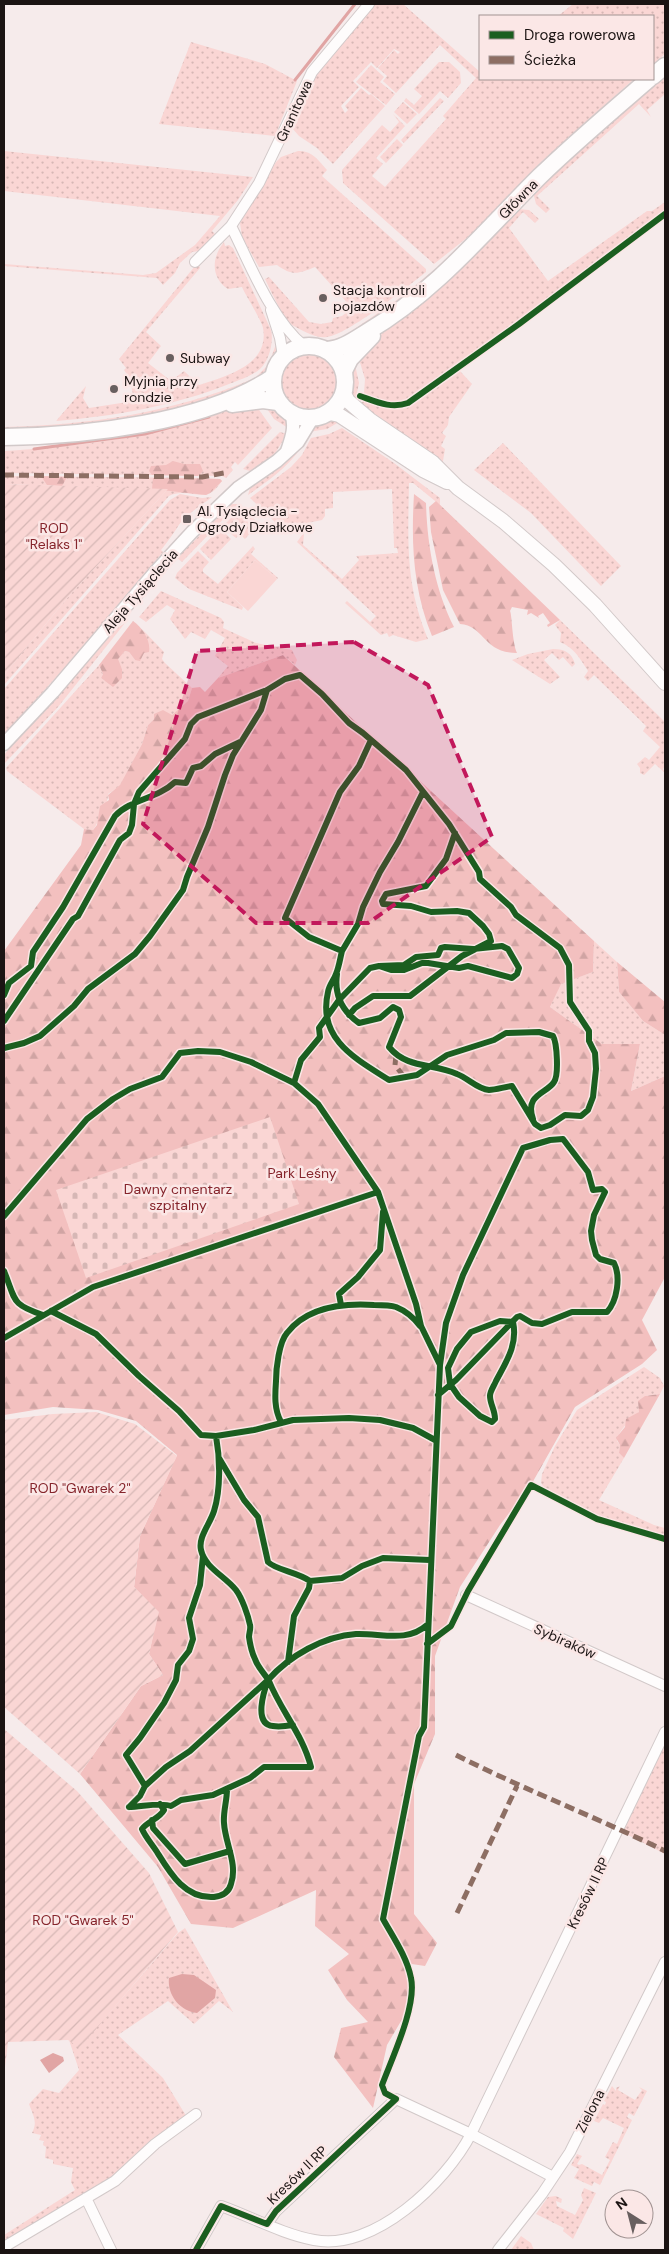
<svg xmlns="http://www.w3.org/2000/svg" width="669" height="2254" viewBox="0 0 669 2254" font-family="'DM Sans',sans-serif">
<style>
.grass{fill:url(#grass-dots)}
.forest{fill:url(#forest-firs)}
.cemetery{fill:url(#cemetery-stones)}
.park{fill:#fad6d4}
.garden{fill:url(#garden-furrows)}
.water{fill:#e1a5a4}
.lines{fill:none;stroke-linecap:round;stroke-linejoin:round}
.stream{stroke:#e1a5a4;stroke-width:3}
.minor-casing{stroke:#d2c9c9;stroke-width:12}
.tertiary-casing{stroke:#d2c9c9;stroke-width:15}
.secondary-casing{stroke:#d2c9c9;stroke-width:16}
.primary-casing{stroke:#d2c9c9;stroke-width:19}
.minor{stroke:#fefcfc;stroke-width:10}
.tertiary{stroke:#fefcfc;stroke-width:12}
.secondary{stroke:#fefcfc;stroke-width:14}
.primary{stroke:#fefcfc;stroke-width:16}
.quiet{stroke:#8d6e63;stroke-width:5;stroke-dasharray:10 5;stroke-linecap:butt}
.cycleway-casing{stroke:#fbe7e6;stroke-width:9}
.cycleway{stroke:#1b5e20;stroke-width:6}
.marked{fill:#c2185b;fill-opacity:0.2;stroke:#c2185b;stroke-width:4;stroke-dasharray:10 6;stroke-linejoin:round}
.poi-dot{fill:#685f5f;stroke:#fbe7e6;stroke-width:2}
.labels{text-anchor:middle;stroke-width:5;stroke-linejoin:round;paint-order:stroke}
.street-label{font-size:14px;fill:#1b1413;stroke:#fbe7e6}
.poi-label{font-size:14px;fill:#1b1413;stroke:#fbe7e6;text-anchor:start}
.park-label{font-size:14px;fill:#86252c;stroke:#fbe7e6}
</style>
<defs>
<pattern id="grass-dots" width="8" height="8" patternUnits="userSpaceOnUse" patternTransform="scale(1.25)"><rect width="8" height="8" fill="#fad6d4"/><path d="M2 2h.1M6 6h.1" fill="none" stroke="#d6b7b5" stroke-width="1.8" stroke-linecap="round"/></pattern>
<pattern id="forest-firs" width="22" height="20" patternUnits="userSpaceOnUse" patternTransform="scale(1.25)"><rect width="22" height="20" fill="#f3c0bf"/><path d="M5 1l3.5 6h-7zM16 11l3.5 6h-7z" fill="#d0a4a3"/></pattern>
<pattern id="cemetery-stones" width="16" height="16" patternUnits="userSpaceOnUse" patternTransform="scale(1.25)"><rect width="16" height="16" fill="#fad6d4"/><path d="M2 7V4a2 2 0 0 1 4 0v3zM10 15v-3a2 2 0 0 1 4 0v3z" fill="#d6b7b5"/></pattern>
<pattern id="garden-furrows" width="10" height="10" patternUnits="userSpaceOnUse" patternTransform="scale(1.25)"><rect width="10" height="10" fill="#fad6d4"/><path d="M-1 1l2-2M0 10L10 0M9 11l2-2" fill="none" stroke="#d6b7b5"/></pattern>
</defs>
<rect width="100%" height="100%" fill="#f6ebeb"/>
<path class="grass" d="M373 4H403L480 72V79H634L540 163 473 233 434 264 343 183 342 170 382 125 390 132 399 122 393 114 405 126 376 158 383 164 372 176 385 187 446 119 443 116 476 78 440 45 396 93 383 81 387 76 378 68 394 50 398 54 400 52 394 49 377 68 371 62 353 81 359 87 341 106 345 113 348 110 345 106 361 88 369 95 371 94 385 106 333 164 317 148 299 136 292 128 311 82 368 13Z
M573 4H665V54L653 64V16H558Z
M191 42 265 64 297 81 275 136 159 124Z
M439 62H449L460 72 461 83 448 98 440 91 419 114 404 101 406 98 414 105 422 96 414 89Z
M371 65 384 77 380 82 395 94 386 105 356 82Z
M665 75V94L647 110 651 117 639 104 537 196 550 209 546 213 536 204 533 192 555 171Z
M440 98 444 101 404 143 401 140Z
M403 102 417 114 407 124 394 112Z
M397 139 403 145 386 163 380 157Z
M4 151 253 177 238 200 212 231 215 234 199 251 192 252 180 263 175 273 163 285 157 278 4 266V264L143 275 156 273 195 245 220 216 4 191Z
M298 151C312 150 319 161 327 170L322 176 426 269V272C407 287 349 334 327 337 316 339 301 330 292 325 285 322 269 287 265 279L269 277 309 322 321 324 332 322 333 318 342 316 352 308 315 267C298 274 292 276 277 265L259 267 242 237 240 223 241 217 276 162 281 157Z
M665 202V210L551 297 413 397C398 406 378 405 364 393L365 379 358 356 517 209 529 210 539 219 535 223 523 212 509 228 548 281 647 211H652Z
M224 242 225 246 229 245 233 248 271 330C274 342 269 361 260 369 252 376 239 380 229 384 174 406 115 416 56 421L86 386 83 398 89 408 134 401 130 379 124 370 126 368 119 359 195 266 199 265 200 268 146 332 161 346 148 363 171 381 184 371 199 385C226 376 270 365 263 328 262 321 246 296 242 287L228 289C211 278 211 258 224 242Z
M429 274 430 278 349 341 346 335 401 297Z
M277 341C278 359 271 371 258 384L257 376 269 364Z
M277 382a31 31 0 1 1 62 0a31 31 0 1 1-62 0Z
M354 360 359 383 355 402C348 387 347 375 354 360Z
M459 370 472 384 449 417 448 425 442 433 446 436 441 446 445 449 442 467 381 424 360 403C372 397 386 410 398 409 416 407 444 381 459 370Z
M250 380 252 387 183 408 88 427 4 431V427C89 425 171 413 250 380Z
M263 403C277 407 286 413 288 428L274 419Z
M232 407H257L272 428 238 465 235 462 231 467 233 470 226 478 222 476 4 473V451C73 447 142 439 208 417L205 414Z
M330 417 339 422 327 429 308 432 315 423Z
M342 428 394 463 440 498V505L413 483H409C408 541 405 584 428 639L416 642 393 635 389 637 387 633 381 635 345 603 347 601 370 622 376 616 297 542 302 535 304 534 303 545 342 579 359 560 356 556 398 553 397 548H394V545L392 489 333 492V508L325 509V516L322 520 288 527 279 526 250 498 291 467 302 455 311 438 329 434Z
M280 432 287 434 274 455 250 471 243 469Z
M306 439C293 464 271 479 248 495L251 485Z
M503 443 621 566 601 586 531 513 474 470Z
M4 476 202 478 220 479 222 481C219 485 215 491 210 493 201 499 183 488 169 496L4 685V675L68 597 167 490 4 484Z
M180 494 202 498 212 497C201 506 184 515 177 528 172 535 167 543 161 550L163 552 78 653 4 735V689L170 500Z
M231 504H238L182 562 177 558Z
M241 508 259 523 245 539 240 534 236 538 222 527Z
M220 528 231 539 211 560 200 549Z
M253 546 255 549 251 554 278 578 277 579 255 560 227 592 243 607 242 610 189 589 175 578 177 573 198 551 209 562 203 569V572L218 584Z
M161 591 221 618 224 622 223 628 256 643 292 650 297 660 295 665 283 655 218 678 228 666 215 656 225 638 211 630 205 639 191 632 185 639 170 619 175 610 167 605 146 622 139 617Z
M560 620 665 722V766L663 769 665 773 655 764 644 775 640 773V768L637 764 645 757 649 760 660 747 643 731 646 726 594 675 588 681 584 677 588 671C580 659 575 648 560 642L561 633 555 625Z
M125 623 58 707 4 764V755L8 750 67 686 114 630Z
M142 629 164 652 162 659 165 663 192 688 188 701 183 706 172 715 154 719 148 725 142 744 120 786 108 794C109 801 98 823 93 830L84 829 7 771 6 768 99 665 103 674 101 678 105 681 122 669 117 659 125 651 129 652 135 660 142 657 146 637Z
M553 649C565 649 572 653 575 664L572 667 563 657 559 660 552 653 544 660 560 677 550 684 512 660 528 654Z
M594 941 617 962 619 992 643 1021 665 1035V1076L631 1091 640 1044H602L550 1007 560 984 593 972Z
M644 1367 660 1378 664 1386 660 1394 645 1396C644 1400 642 1408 639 1412 631 1421 619 1428 617 1441L620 1445 619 1453 624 1458 599 1500 654 1525 665 1528V1539C639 1533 553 1505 541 1483L542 1474 555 1446 577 1410Z
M665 1738V1854L622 1832Z
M185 1928 233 2012 219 2001 194 2024 168 2001 118 2035 163 2078 188 2119 113 2179 4 2245V2235L75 2190 71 2182 73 2168 53 2164V2160L45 2158 46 2147 43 2145 44 2141 39 2140 41 2135 32 2133C38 2122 33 2115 29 2104L43 2089 59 2093 79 2070 69 2040 80 2047 178 1933Z
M612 2086 616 2091V2088L620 2086 618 2090 635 2100 642 2090 639 2087 647 2091 634 2116 629 2113 627 2117 632 2120 600 2185 594 2182 592 2186 574 2178 579 2169 571 2165 577 2154 582 2156 577 2164 579 2165 582 2164 602 2175 610 2160 605 2157 613 2142 617 2144 624 2128 603 2118 599 2123 594 2121 603 2104 605 2105 606 2102 604 2101Z
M584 2188 596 2193 573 2239 563 2231 564 2228 536 2214 548 2197 556 2196 562 2199 561 2203 556 2201 557 2206 575 2215 583 2200 581 2195Z
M521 2236 531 2243 534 2250H511Z"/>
<path class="forest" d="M173 461 184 464H200L203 471 198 476 152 475 149 471 151 466 166 465Z
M41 476 67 477 62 486 47 485Z
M153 478 220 479 222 481 210 493 206 495 152 489Z
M414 494 426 503C427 544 435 590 454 627L432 636C413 589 411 544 414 494Z
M436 501 560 620 548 627 547 625 550 623 543 613 538 616 539 618 531 613 527 615 528 610 512 607 510 611C512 614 512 642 517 653 483 653 485 626 460 624L443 590 431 532 429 507Z
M133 621C143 628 151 641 149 652L144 653 140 661 135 660 129 652 125 651 118 659 122 669V678L113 687 101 678 103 674 99 665Z
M283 655 594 941 593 972 561 984 550 1007 602 1044H640L631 1091 665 1076V1277L642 1320 657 1350 642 1364 575 1407 531 1485 500 1525 460 1587 435 1656V1734L414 1784V1914L437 1943 425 1966 405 1963 411 1979 404 2016 387 2045 373 2108 334 2057 341 2028 368 2022 347 2000 328 1970 349 1954 315 1926 316 1890 233 1928 191 1924 158 1867 80 1774 141 1686 163 1675 149 1654 158 1612 134 1587 140 1536 177 1455 136 1421 98 1410 53 1407 4 1415V951L81 845 84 829 93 830 97 825 100 806 109 800 108 795 120 785 142 744 148 725 154 719V714L163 710 172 715 188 701 192 688 200 687 205 692 218 678Z
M617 962 665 1002V1035L643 1021 619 992Z
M660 1394 624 1458 619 1453 620 1445 616 1438 625 1427 626 1419 639 1412 638 1401 645 1396Z"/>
<path class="cemetery" d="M270 1117 299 1204 86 1278 56 1190Z"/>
<path class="park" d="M255 560 277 579 248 611 227 592Z"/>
<path class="garden" d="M4 484 168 489 68 597 4 675Z
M96 1412 135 1424 177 1456 140 1536 134 1587 159 1612 149 1654 163 1675 141 1686 80 1774 4 1707V1420L53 1414Z
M4 1729 77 1791 149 1873 178 1932 80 2048 68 2040 8 2042 4 2076Z"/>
<path class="water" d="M182 1974 194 1975 216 1990 215 1998 197 2013C180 2011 167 1995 169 1978Z
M53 2053 63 2057 64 2061 49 2073 40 2060Z"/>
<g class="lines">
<path class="stream" d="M295 80 355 4
M34 449 145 434 209 417"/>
<g class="minor-casing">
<path id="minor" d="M195 262 231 226
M271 310 280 338 283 356
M304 346C271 319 250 264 231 226L259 183 312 72 369 4
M466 1595 665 1686
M86 2198 111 2250
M267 2224 276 2211 396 2099 471 2134 553 2177
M4 2247 115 2181 155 2144 196 2114
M196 2250 221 2206C252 2217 282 2234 314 2240 374 2252 446 2182 471 2134L665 1732
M498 2250 542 2194 570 2152 665 1962"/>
</g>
<g class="tertiary-casing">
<path id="tertiary" d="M287 451C291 439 296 427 291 414
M4 744 53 692 156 571 192 532 238 488 277 461 298 442 312 419"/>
</g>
<g class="secondary-casing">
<path id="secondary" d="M344 394 348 401 370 420 432 462 458 488 503 521 554 565 595 605 665 683
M330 413 339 415 423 470 447 482"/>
</g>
<g class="primary-casing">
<path id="primary" d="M653 76 665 66
M273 382a36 36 0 1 1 72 0a36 36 0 1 1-72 0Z
M327 350C342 349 354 340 367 332 435 292 484 232 539 177 574 143 612 111 649 79
M344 371 350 359 372 336
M232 404 263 400 278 402
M4 437C84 436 206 423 273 377"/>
</g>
<use href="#minor" class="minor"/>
<use href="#tertiary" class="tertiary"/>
<use href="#secondary" class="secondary"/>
<use href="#primary" class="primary"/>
<path class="quiet" d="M4 475 202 477 224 473
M396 1055 395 1065 405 1078
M456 1755C525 1790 596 1817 665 1851
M457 1913 517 1786"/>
<g class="cycleway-casing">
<path id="cycleway" d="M360 396C377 402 391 409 408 403L519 324 665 214
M371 740 359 766 340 792 285 918 309 937 342 951 358 924 363 907 380 872 398 842 423 792
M342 951C340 959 339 967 336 974 334 980 329 985 328 992 317 1039 356 1059 389 1080L417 1075 447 1055 494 1040 506 1033 539 1032 553 1036C557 1043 559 1075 554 1082 548 1093 524 1094 533 1119
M4 995 9 983 31 966 33 952 63 907 115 816C131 799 157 799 175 782L186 783 193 768 201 766 215 754 240 742
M349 1015 355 1008 373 996H410L462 956 491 941 489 934 483 926 469 913 457 911 431 912 411 906 383 904 382 901 386 894 426 886 446 859 455 833
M4 1021 73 919 78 916 120 840 129 833 132 825 134 804 139 792 185 739 191 724 198 717 267 690 285 679 300 675 322 694 349 723 363 733 406 770 449 824 479 872 480 879 511 907 516 915 560 948 569 965 570 1002 589 1031V1041L595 1053 596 1069 593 1097 588 1110 581 1116 565 1115 550 1125 541 1128 535 1124 512 1086C504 1087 496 1090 489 1090 477 1089 468 1078 457 1074 433 1063 407 1069 389 1047L401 1017 399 1010 393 1007 380 1018 359 1023C342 1011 334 995 337 974
M4 1048 24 1043 40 1036 74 1006 88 989 135 954 150 936 183 890 187 877 208 827 225 775 233 755 261 710 267 690
M294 1083 301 1060 320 1037 319 1028 339 1000 370 968 379 966 391 970H404L422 963H428L459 968 468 966 512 978 517 974 519 968 508 949 502 946 473 949 445 947 441 948 438 955 416 957 404 965 379 966
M4 1216 87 1119 113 1099 130 1089 162 1077 180 1053 198 1051 220 1052 251 1062 294 1083 318 1104 378 1192 416 1304 421 1326 440 1365 424 1727 419 1736 383 1919C393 1937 407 1957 411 1978 417 2006 392 2058 382 2085L385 2093 396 2099 276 2211 267 2224 221 2206 196 2250
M4 1271C16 1300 10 1304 43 1315
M341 1305 339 1294 358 1277 380 1250 383 1212
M51 1311 96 1334 139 1376 179 1411 201 1435 216 1436 254 1430 293 1420 349 1418 380 1420 413 1428 435 1440
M500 1321 513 1322C518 1345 506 1362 496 1381 494 1386 490 1391 490 1396 490 1404 495 1410 495 1419L492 1422 480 1416 459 1397 450 1384 448 1368 457 1349 471 1332Z
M4 1338 93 1287 378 1192
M438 1395 456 1380 517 1317 520 1316 532 1323 542 1324 572 1312H607C617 1301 621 1277 614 1263L600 1259 596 1255 592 1240 591 1231 594 1215 605 1192 602 1189 593 1190 588 1172 563 1139 550 1140 523 1148 463 1275 446 1323 440 1365
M281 1422C274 1409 275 1395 276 1381 276 1369 279 1342 287 1333 307 1307 343 1303 374 1305 381 1305 390 1305 396 1307 406 1311 414 1318 420 1326
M219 1458 244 1500 258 1517 268 1562C276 1570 297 1572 310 1581L342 1578 362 1566 383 1558 430 1560
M427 1644 451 1626 468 1591 531 1485 597 1519 665 1539
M288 1662 294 1616 309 1588 310 1581
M268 1680C264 1691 253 1724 273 1726 279 1727 287 1726 293 1725
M145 1786 126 1755 140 1738 164 1703 176 1680 178 1665 189 1651 193 1639 189 1618 200 1585 203 1556
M160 1804 164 1810C159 1819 148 1821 142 1829 146 1838 152 1844 157 1852 170 1873 185 1899 214 1897 222 1896 229 1892 231 1884 238 1864 225 1843 224 1823 223 1812 227 1801 227 1789
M129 1807C141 1807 161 1802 171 1806L181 1800 213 1795 250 1778 264 1767H311C303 1735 281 1711 269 1681 265 1674 258 1668 255 1659 252 1653 250 1644 249 1637 249 1633 251 1629 250 1625 248 1615 242 1598 236 1590 225 1576 205 1568 201 1550 198 1537 210 1524 214 1511 221 1489 220 1458 216 1436
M129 1807 140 1796 145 1786 166 1767 190 1751 268 1680C289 1656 324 1636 356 1634 381 1633 407 1643 427 1625
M152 1820 153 1828 185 1864 230 1851"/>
</g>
<use href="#cycleway" class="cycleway"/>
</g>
<path class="marked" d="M354 642 428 685 492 837 368 923H256L143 824 197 651Z"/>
<g class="poi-dot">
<circle cx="323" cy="298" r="5"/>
<circle cx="170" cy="358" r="5"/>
<circle cx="114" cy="389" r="5"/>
<rect x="182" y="514" width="10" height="10" rx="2.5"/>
</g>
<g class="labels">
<g class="street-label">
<text transform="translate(294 111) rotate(-65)" y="5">Granitowa</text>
<text transform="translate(518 199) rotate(-46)" y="5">Główna</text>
<text transform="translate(140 591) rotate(-49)" y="5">Aleja Tysiąclecia</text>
<text transform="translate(565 1641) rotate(24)" y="5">Sybiraków</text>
<text transform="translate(588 1893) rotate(-64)" y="5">Kresów II RP</text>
<text transform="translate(590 2111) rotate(-63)" y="5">Zielona</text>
<text transform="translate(297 2175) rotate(-44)" y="5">Kresów II RP</text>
</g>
<g class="poi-label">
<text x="333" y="295">Stacja kontroli<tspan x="333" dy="16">pojazdów</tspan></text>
<text x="180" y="363">Subway</text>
<text x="124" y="386">Myjnia przy<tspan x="124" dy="16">rondzie</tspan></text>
<text x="197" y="516">Al. Tysiąclecia -<tspan x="197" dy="16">Ogrody Działkowe</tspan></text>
</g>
<g class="park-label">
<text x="54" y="533">ROD<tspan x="54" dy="16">"Relaks 1"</tspan></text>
<text x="302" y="1178">Park Leśny</text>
<text x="178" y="1194">Dawny cmentarz<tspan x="178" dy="16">szpitalny</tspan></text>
<text x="80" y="1493">ROD "Gwarek 2"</text>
<text x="83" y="1925">ROD "Gwarek 5"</text>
</g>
</g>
<rect width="669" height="2254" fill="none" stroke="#1b1413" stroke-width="10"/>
<rect x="479" y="15" width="175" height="65" fill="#fbe7e6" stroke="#a19392"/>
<rect x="489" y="31" width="25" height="8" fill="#1b5e20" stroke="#a19392"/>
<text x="524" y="40" font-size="15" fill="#1b1413">Droga rowerowa</text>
<rect x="489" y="56" width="25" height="8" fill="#8d6e63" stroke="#a19392"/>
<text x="524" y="65" font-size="15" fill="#1b1413">Ścieżka</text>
<g transform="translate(629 2214) rotate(324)"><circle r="24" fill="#fbe7e6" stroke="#a19392"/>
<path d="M0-4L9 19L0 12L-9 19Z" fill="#685f5f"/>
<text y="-8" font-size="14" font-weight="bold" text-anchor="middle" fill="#1b1413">N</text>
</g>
</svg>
